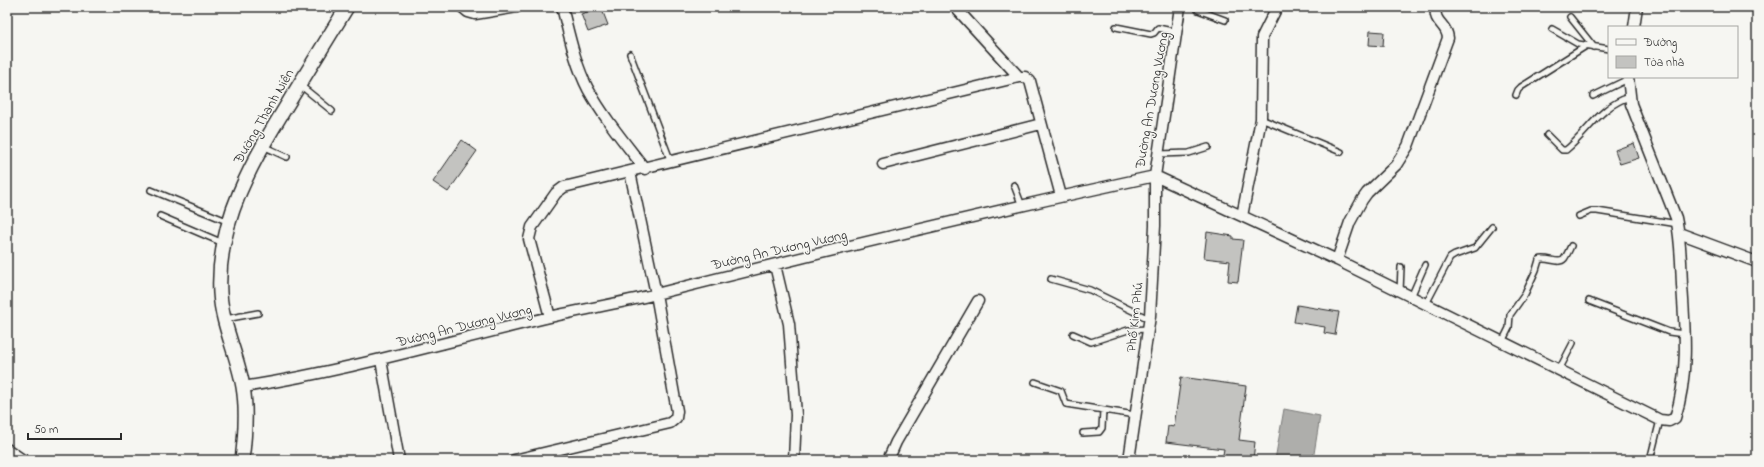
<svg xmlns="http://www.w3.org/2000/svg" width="1764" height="467" viewBox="0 0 1764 467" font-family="'Indie Flower',sans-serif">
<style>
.water{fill:#aeaeab;stroke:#7a7a78}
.building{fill:#c3c3c0;stroke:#2b2b2b}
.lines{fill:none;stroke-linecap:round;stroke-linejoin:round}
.service-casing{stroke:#2b2b2b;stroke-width:8}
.minor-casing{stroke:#2b2b2b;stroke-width:13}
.secondary-casing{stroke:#2b2b2b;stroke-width:16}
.service{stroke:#f6f6f2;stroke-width:5}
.minor{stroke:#f6f6f2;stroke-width:10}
.secondary{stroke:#f6f6f2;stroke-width:13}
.labels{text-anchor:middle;stroke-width:3;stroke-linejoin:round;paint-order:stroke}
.street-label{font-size:14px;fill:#2b2b2b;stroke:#f6f6f2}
</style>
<rect width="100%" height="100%" fill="#f6f6f2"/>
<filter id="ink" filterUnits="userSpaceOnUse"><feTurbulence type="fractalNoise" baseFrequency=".025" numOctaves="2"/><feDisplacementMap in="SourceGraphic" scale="8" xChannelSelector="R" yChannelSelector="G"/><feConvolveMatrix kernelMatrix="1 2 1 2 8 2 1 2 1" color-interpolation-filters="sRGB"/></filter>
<g filter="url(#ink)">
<path class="water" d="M1284 409 1320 416 1313 460H1275Z"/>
<path class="building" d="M601 7 608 25 588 32 581 14Z
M1370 31 1384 32 1383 46 1369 45Z
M462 140 477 151 448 192 433 182Z
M1634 143 1639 158 1620 164 1615 150Z
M1207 232 1233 236V239L1243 240 1238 282 1228 281 1230 261 1204 258Z
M1297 305 1339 312 1335 335 1324 333 1325 327 1294 322Z
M1181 377 1246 386 1239 440 1255 442 1253 460H1222L1224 449 1166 442 1168 426 1174 427Z"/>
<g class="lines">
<g class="service-casing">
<path id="service" d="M1196 7 1198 10 1225 20
M1570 17 1594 47
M1116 27 1151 34 1154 33 1158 28 1177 32
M1552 29 1578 44 1609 49
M630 54 671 162
M300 85 332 111
M1516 95 1518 90 1521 87 1586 46
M1593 96 1628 79
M1261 119 1341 152
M1547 135 1562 150H1566C1588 132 1601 105 1630 97
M263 146 287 157
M1159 154 1189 153 1208 147
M1014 185 1022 206
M151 190 229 222
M160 216 223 243
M1579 216 1591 211H1597L1678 224
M1051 279 1090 290 1149 319
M1400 292 1401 267
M1411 297 1425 265
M1589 301 1669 332 1684 334
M1426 304 1450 258 1455 255 1475 248 1492 227
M225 319 258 313
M1073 334 1091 342 1128 330 1148 329
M1502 342 1509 328 1510 315 1525 294 1536 270 1539 260C1546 256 1559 265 1564 259 1567 255 1569 250 1571 246
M1559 370 1573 343
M1035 382 1061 391 1066 404 1135 415
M1083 433 1099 432 1102 428 1103 410
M1650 460 1660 420"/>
</g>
<g class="minor-casing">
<path id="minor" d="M462 7 468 12 475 14 517 7
M562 7C569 34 575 64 588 89 604 118 625 143 645 169
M955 7 1019 77
M1634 27 1637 7
M883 164 1041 124
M1242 216 1261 119 1262 37 1277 7
M1679 233 1757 262
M1337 260 1350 222 1362 200 1367 193 1396 165 1408 146 1448 38C1447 23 1433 24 1436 7
M775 265 789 324 796 415 794 460
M550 317 529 239 532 227 556 193 564 187 1019 77H1025L1030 81 1061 196
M381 360 399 460
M243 387C347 371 448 341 550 317 585 309 621 303 656 294 822 252 988 212 1155 176L1180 7
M7 449 23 460
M514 460 670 423 676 418 677 411 656 294 630 172
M888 460 896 442 978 301
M1129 460 1150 316 1155 226V176L1337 260 1660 420 1669 421 1675 418C1689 375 1685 329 1682 285 1681 263 1681 240 1676 218L1631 104 1628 77"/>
</g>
<g class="secondary-casing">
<path id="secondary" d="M242 460C245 437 247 410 243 387 238 356 222 326 220 293 216 221 254 159 290 100 309 69 328 38 347 7"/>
</g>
<use href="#service" class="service"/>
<use href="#minor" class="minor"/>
<use href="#secondary" class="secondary"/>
</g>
</g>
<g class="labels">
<g class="street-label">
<text transform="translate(1151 100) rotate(-80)" y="5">Đường An Dương Vương</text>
<text transform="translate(263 116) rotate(-60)" y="5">Đường Thanh Niên</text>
<text transform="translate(779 249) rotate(-13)" y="5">Đường An Dương Vương</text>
<text transform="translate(1134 317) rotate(-84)" y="5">Phố Kim Phú</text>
<text transform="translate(464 325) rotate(-14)" y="5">Đường An Dương Vương</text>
</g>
</g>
<rect width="1764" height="467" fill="none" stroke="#f6f6f2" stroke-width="24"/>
<rect x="12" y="12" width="1740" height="443" fill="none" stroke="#2b2b2b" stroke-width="1.5" filter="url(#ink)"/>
<rect x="1608" y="26" width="130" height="52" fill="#f6f6f2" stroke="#a5a5a2"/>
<rect x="1616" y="39" width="20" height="6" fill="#f6f6f2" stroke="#a5a5a2"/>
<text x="1644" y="46" font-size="12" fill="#2b2b2b">Đường</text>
<rect x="1616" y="56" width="20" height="12" fill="#c3c3c0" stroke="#a5a5a2"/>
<text x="1644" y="66" font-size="12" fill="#2b2b2b">Tòa nhà</text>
<path d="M28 433v6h93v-6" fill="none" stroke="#2b2b2b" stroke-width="2"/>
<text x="34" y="433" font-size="12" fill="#2b2b2b" stroke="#f6f6f2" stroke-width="3" paint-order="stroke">50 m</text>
</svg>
